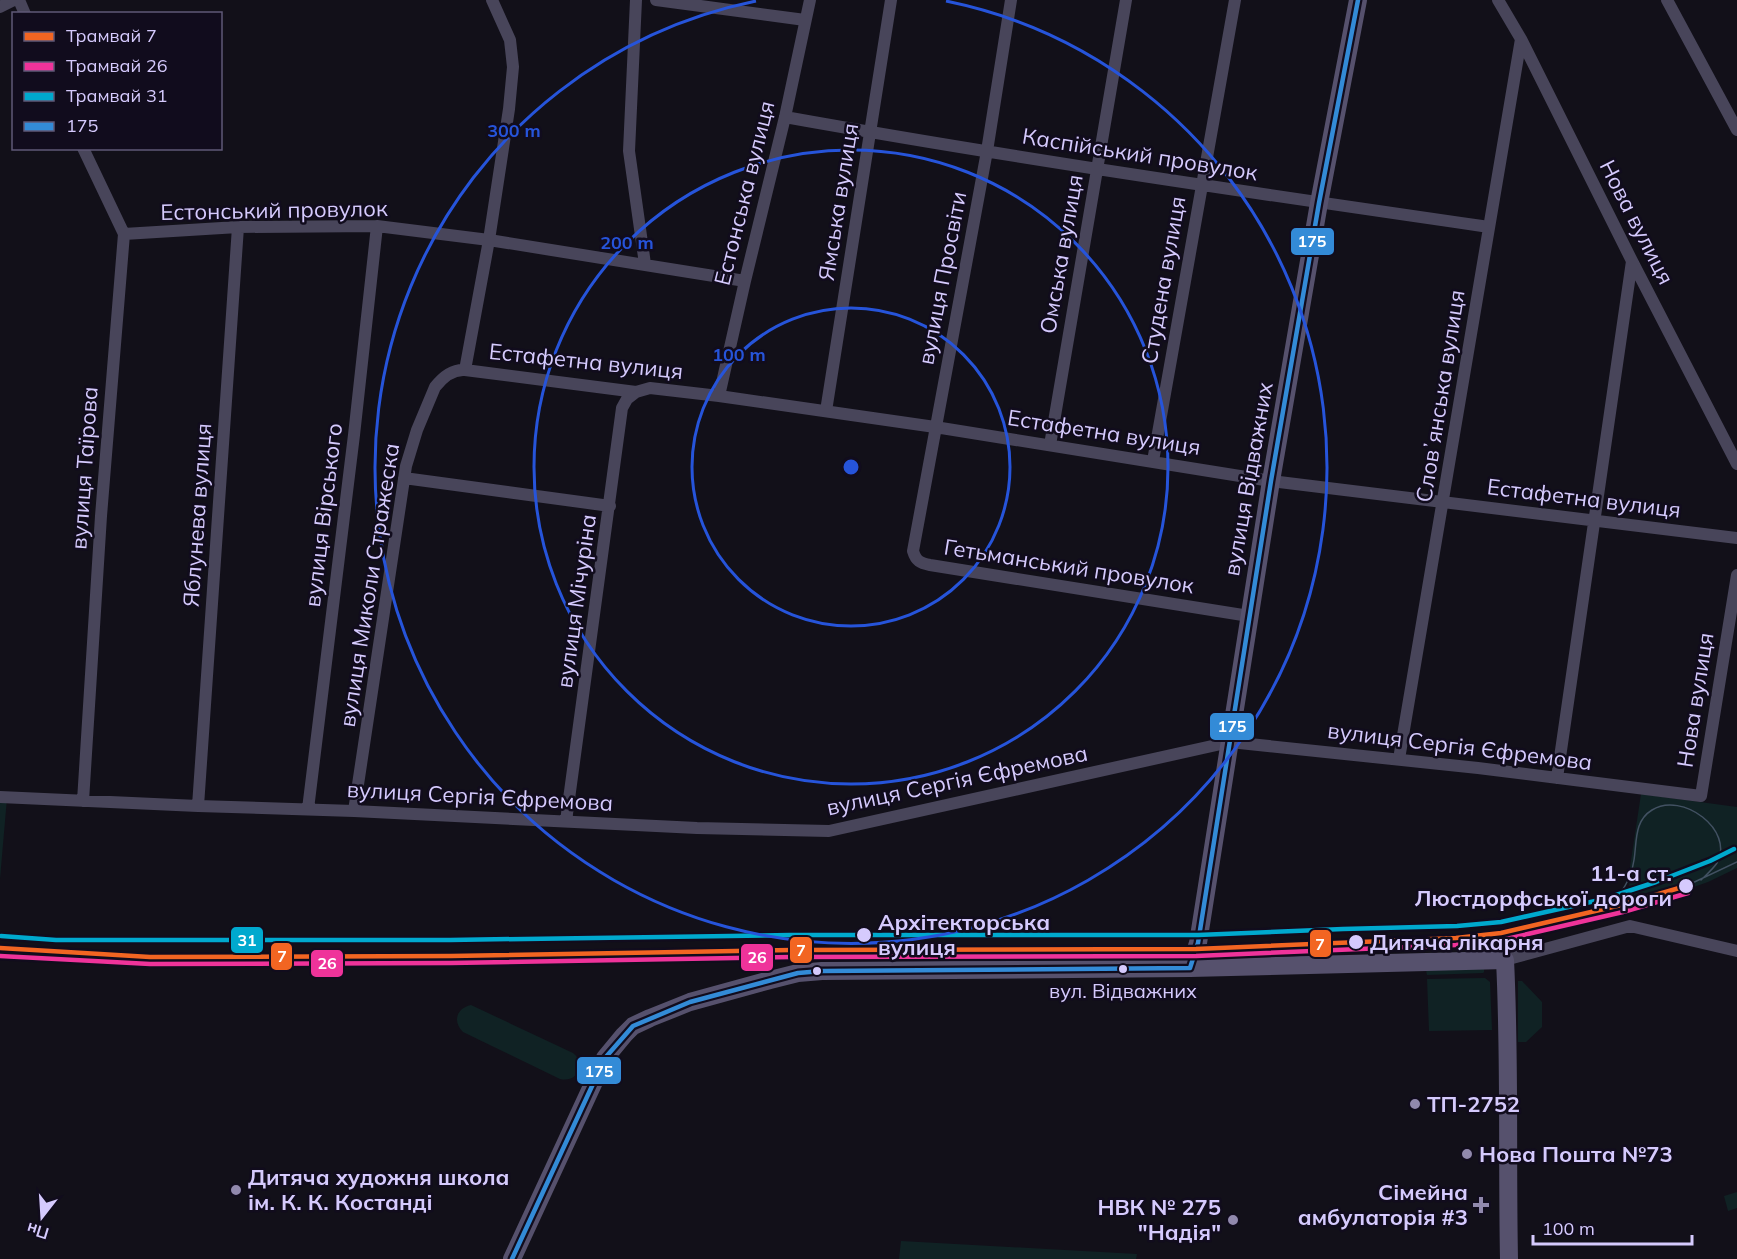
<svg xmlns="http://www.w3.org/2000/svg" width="1737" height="1259" viewBox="0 0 1737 1259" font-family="Mulish,sans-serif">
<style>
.green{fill:#102224}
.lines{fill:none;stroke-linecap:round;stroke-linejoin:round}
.street{stroke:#48455a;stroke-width:12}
.secondary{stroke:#56516d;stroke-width:18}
.tram{stroke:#425162;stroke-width:1.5}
.bus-1-casing{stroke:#110c1d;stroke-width:9}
.bus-1{stroke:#338bd7;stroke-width:4.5}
.tram-1-casing{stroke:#110c1d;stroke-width:9}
.tram-2-casing{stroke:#110c1d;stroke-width:9}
.tram-3-casing{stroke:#110c1d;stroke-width:9}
.tram-1{stroke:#f26522;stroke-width:4.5}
.tram-2{stroke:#ef339a;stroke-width:4.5}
.tram-3{stroke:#00a9ce;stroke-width:4.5}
.ring{fill:none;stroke:#2654da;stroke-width:3}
.stop-dot{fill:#d5cafd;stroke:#110c1d;stroke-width:2}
.poi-dot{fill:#9189ad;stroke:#110c1d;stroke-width:2}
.labels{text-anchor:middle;stroke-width:5;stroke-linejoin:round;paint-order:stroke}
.bus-label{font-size:20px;fill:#d5cafd;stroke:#110c1d}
.street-label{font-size:22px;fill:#d5cafd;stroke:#110c1d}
.stop-label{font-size:22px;font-weight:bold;fill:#d5cafd;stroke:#110c1d;text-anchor:start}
.poi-label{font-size:22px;font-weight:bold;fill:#d5cafd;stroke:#110c1d;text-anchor:start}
.centre{fill:#2654da;stroke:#110c1d;stroke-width:3}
.ring-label{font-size:18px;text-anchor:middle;font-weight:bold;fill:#2654da;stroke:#110c1d;stroke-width:5;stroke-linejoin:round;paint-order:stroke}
.line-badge{stroke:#110c1d;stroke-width:2}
.badge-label{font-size:16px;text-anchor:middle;font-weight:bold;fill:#fff}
</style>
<rect width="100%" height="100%" fill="#121019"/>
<path class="green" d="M1641 794 1737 807V868L1708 882 1628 910 1630 867Z
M0 798H7L0 879Z
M1484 969V972L1483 973 1427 975 1426 970Z
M1485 978 1490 982 1492 1030 1429 1031 1427 979Z
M1518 981H1522L1542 1002V1027L1526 1042H1518Z
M471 1005 573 1053C587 1064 577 1083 560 1079L463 1032C452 1021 457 1008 471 1005Z
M1737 1192V1208L1728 1211 1724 1196Z
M901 1241 1137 1254 1136 1259H899Z"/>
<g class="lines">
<path class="street" d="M19 0 25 14
M636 0 629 151 645 264
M656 0 805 20
M1011 0 987 151 913 551C916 561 920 563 930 565L1249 616
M1498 0 1521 39 1632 261 1737 464
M1667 0 1737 130
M0 7 14 0
M785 117C1019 159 1254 193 1489 227
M83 148 124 234 101 516 83 801
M124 234 238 227 377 226 489 240 745 281
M465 370 636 392 650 388 719 396 935 427 1271 481 1737 538
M719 396 745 281 785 117 810 0
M826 411 891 0
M1050 445 1126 0
M1153 461 1235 0
M404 478 610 506
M1399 759 1521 39
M1557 778 1632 261
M0 797 198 806 354 811 697 828 829 831 1230 742 1478 768 1701 796 1737 575
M198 806 238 227
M308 809 354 435 377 226
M354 811 406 466 417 430 435 387C442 378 452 369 465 370L489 240 509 109 513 67 510 40 492 0
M566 821 622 408 627 399 636 392
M1505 960 1630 926 1737 951"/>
<path class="secondary" d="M1190 968 1198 943 1271 481 1319 203 1358 0
M512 1259 605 1058 624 1035 633 1026 650 1018 690 1002 770 980 798 973 822 971 1190 968 1505 960C1510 1060 1507 1159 1509 1259"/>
<path class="tram" d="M1686 886 1737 862
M1606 906C1622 895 1631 879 1634 860 1637 841 1634 821 1652 810 1682 791 1735 830 1717 863 1713 869 1706 875 1701 880"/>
<g class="bus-1-casing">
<path id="bus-1" d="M1190 968 1198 943 1271 481 1319 203 1358 0
M512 1259 605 1058 633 1026 690 1002 798 973 822 971 1190 968"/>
</g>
<use href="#bus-1" class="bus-1"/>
<g class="tram-1-casing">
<path id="tram-1" d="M0 948 150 957 451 956 792 950 1196 949 1456 938 1501 933 1621 905 1686 886"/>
</g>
<g class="tram-2-casing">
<path id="tram-2" d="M0 956 150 964 451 963 792 957 1196 956 1456 945 1502 940 1623 912 1688 893"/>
</g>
<g class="tram-3-casing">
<path id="tram-3" d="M1 936 56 940H450L790 935H1198L1343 929 1457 926 1501 922 1604 899 1656 882 1710 861 1734 849"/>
</g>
<use href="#tram-1" class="tram-1"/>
<use href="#tram-2" class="tram-2"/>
<use href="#tram-3" class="tram-3"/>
</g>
<g class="ring">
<circle cx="851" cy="467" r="159"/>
<circle cx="851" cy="467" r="317"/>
<path d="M946 1A476 476 0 1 1 756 1"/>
</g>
<g class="stop-dot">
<circle cx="1686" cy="886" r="8"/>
<circle cx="864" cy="935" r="8"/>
<circle cx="1356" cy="942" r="8"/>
<circle cx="1123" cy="969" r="5"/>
<circle cx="817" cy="971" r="5"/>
</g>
<g class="poi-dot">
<circle cx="1415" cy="1104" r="6"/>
<circle cx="1467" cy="1154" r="6"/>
<circle cx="236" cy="1190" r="6"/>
<path d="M1478 1196h6v6h6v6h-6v6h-6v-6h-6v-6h6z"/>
<circle cx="1233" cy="1220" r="6"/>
</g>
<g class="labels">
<g class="bus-label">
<text x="1123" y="998">вул. Відважних</text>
</g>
<g class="street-label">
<text transform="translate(1140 154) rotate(9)" y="8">Каспійський провулок</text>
<text transform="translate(744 193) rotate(-76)" y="8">Естонська вулиця</text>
<text transform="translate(838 202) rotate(-81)" y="8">Ямська вулиця</text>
<text transform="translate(274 210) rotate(-1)" y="8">Естонський провулок</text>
<text transform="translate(1637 222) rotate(63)" y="8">Нова вулиця</text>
<text transform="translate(1061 254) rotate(-80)" y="8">Омська вулиця</text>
<text transform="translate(942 278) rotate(-79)" y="8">вулиця Просвіти</text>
<text transform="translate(1163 280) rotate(-80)" y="8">Студена вулиця</text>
<text transform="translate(586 361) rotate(6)" y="8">Естафетна вулиця</text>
<text transform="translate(1440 396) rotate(-81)" y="8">Словʼянська вулиця</text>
<text transform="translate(1104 432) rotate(9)" y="8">Естафетна вулиця</text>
<text transform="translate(84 468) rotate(-86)" y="8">вулиця Таїрова</text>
<text transform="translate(1248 479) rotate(-80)" y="8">вулиця Відважних</text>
<text transform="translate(1584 498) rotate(7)" y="8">Естафетна вулиця</text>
<text transform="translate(197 515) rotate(-86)" y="8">Яблунева вулиця</text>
<text transform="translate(323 515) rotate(-83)" y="8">вулиця Вірського</text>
<text transform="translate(1069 566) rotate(9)" y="8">Гетьманський провулок</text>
<text transform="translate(369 585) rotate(-81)" y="8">вулиця Миколи Стражеска</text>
<text transform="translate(576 601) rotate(-82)" y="8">вулиця Мічуріна</text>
<text transform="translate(1695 700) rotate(-81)" y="8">Нова вулиця</text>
<text transform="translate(1460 746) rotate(7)" y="8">вулиця Сергія Єфремова</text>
<text transform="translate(957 780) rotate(-12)" y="8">вулиця Сергія Єфремова</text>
<text transform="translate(480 796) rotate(3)" y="8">вулиця Сергія Єфремова</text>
</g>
<g class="stop-label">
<text x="1672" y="881" text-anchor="end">11-а ст.<tspan x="1672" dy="25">Люстдорфської дороги</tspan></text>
<text x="878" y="930">Архітекторська<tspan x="878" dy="25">вулиця</tspan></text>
<text x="1370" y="950">Дитяча лікарня</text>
</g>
<g class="poi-label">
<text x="1427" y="1112">ТП-2752</text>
<text x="1479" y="1162">Нова Пошта №73</text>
<text x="248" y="1185">Дитяча художня школа<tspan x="248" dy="25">ім. К. К. Костанді</tspan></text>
<text x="1468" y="1200" text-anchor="end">Сімейна<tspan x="1468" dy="25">амбулаторія #3</tspan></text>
<text x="1221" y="1215" text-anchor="end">НВК № 275<tspan x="1221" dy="25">"Надія"</tspan></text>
</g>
</g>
<circle cx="851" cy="467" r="9" class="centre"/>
<g class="ring-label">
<text x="514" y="137">300 m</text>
<text x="627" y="249">200 m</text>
<text x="739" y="361">100 m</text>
</g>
<g class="line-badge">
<rect x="1290" y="227" width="45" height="29" rx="6" fill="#338bd7"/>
<rect x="1209" y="712" width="46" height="29" rx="6" fill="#338bd7"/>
<rect x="230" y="926" width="34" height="28" rx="6" fill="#00a9ce"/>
<rect x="1309" y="929" width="23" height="29" rx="6" fill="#f26522"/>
<rect x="789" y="936" width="24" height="28" rx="6" fill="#f26522"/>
<rect x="270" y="942" width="23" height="29" rx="6" fill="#f26522"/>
<rect x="740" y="943" width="34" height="29" rx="6" fill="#ef339a"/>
<rect x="310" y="949" width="34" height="29" rx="6" fill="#ef339a"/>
<rect x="576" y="1056" width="46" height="29" rx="6" fill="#338bd7"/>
</g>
<g class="badge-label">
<text x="1312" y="247">175</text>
<text x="1232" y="732">175</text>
<text x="247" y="946">31</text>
<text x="1320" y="950">7</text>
<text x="801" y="956">7</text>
<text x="282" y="962">7</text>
<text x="757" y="963">26</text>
<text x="327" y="969">26</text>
<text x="599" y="1077">175</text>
</g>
<rect x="12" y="12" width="210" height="138" fill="#110c1d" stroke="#5f5877" stroke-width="1.5"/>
<rect x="24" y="32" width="30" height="9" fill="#f26522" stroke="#5f5877" stroke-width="1.5"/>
<text x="66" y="42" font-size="18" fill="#d5cafd">Трамвай 7</text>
<rect x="24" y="62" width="30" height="9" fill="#ef339a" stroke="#5f5877" stroke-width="1.5"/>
<text x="66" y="72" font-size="18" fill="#d5cafd">Трамвай 26</text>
<rect x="24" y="92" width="30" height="9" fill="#00a9ce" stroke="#5f5877" stroke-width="1.5"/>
<text x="66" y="102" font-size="18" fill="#d5cafd">Трамвай 31</text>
<rect x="24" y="122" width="30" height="9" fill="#338bd7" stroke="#5f5877" stroke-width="1.5"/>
<text x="66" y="132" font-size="18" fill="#d5cafd">175</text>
<g transform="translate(42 1217) rotate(197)" stroke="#110c1d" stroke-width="4.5" paint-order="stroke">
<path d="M0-4.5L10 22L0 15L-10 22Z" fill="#d5cafd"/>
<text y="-9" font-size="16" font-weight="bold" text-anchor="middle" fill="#d5cafd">Пн</text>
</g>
<path d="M1533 1235v9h159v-9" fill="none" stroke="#d5cafd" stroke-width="3"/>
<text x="1542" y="1235" font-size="18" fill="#d5cafd" stroke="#110c1d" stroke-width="4.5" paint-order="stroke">100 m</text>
</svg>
